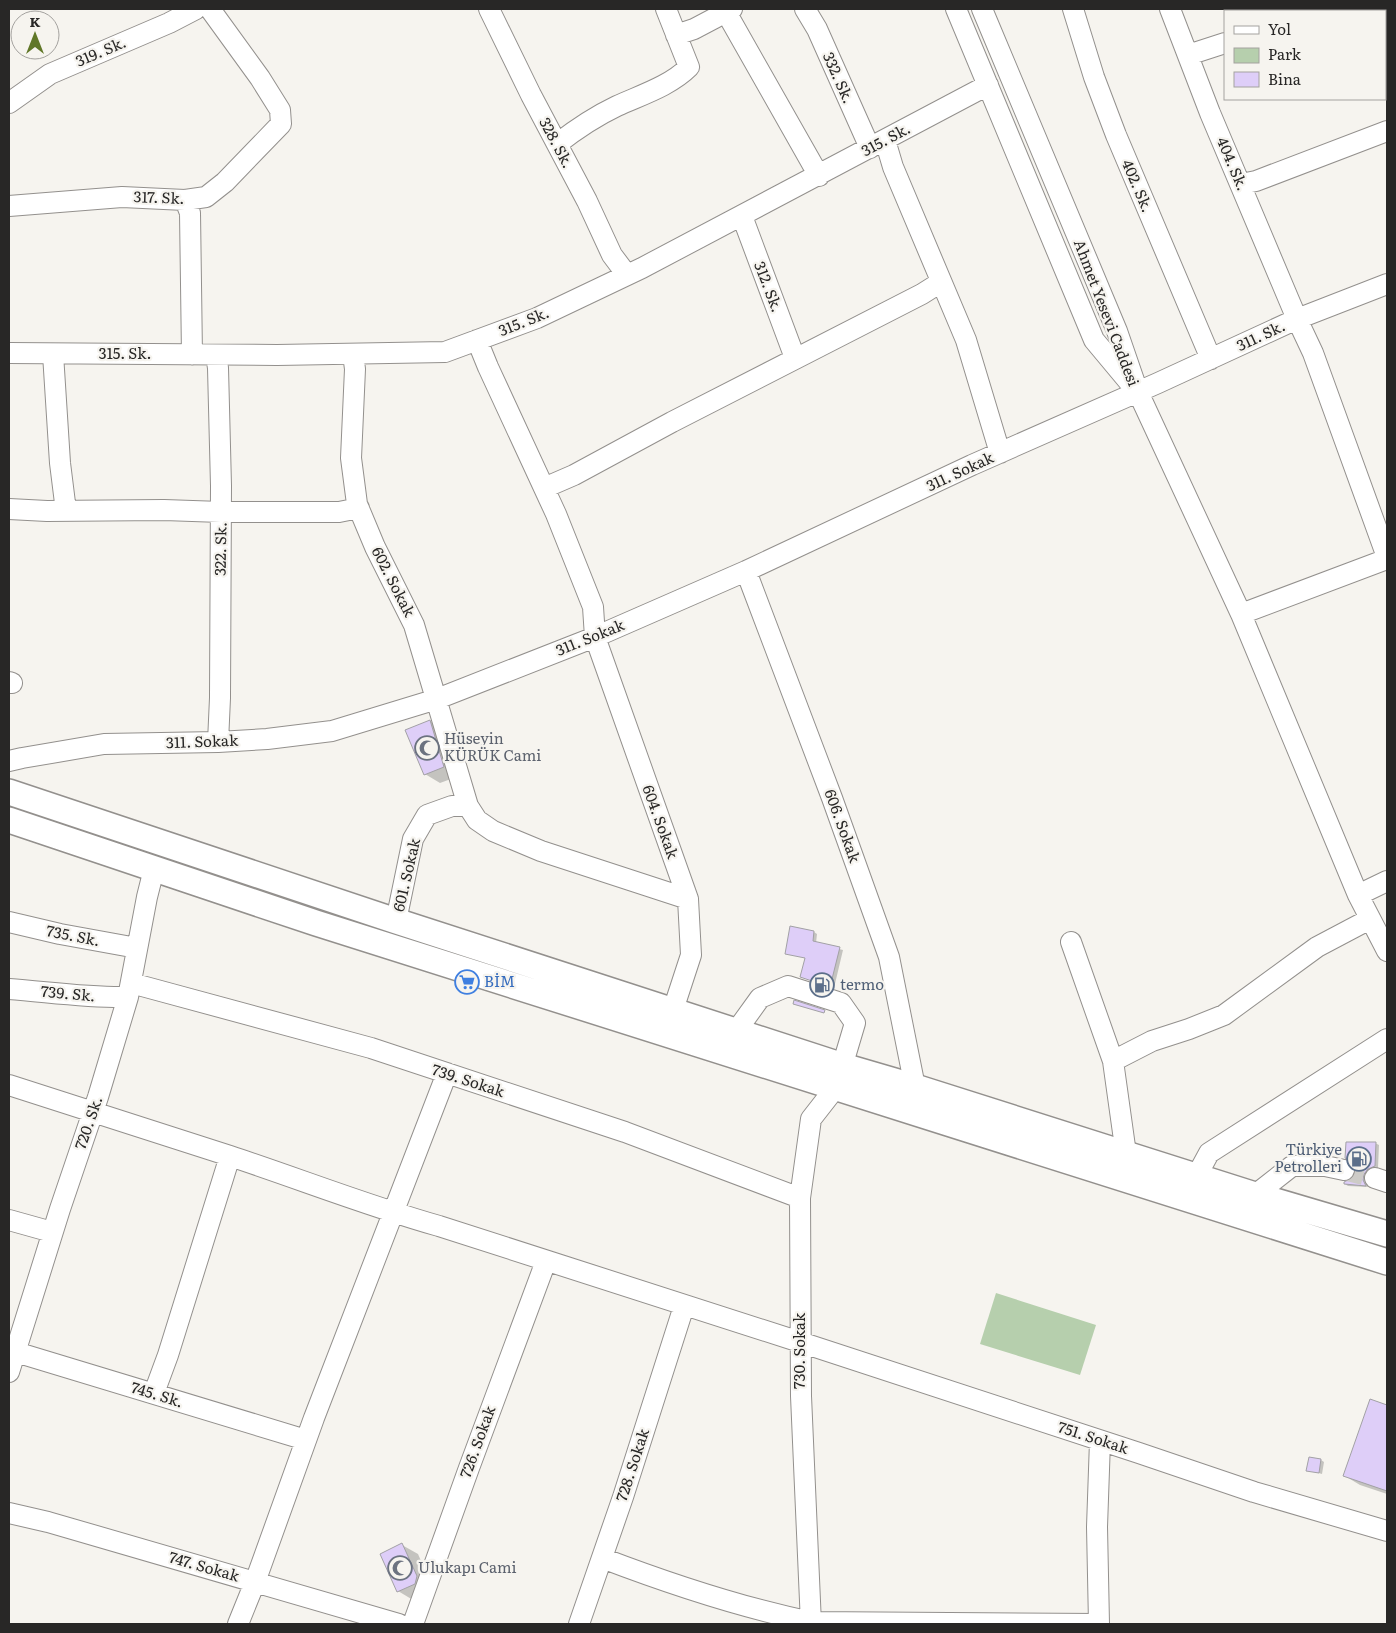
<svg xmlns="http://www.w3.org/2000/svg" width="1396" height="1633" viewBox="0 0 1396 1633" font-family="Literata,serif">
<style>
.green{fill:#b6cfad}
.shadow{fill:#0003}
.building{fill:#decef8;stroke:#a2a1a5}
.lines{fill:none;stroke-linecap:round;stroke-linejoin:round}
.minor-tunnel{stroke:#cdcbc7;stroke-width:20;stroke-dasharray:20 10;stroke-linecap:butt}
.minor-casing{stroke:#93908d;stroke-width:22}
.major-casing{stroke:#93908d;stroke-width:28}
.minor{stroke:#fff;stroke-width:20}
.major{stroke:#fff;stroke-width:25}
.labels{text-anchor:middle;stroke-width:4.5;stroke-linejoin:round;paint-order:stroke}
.street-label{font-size:15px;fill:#282726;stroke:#f6f4ef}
.worship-label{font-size:15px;fill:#5b616d;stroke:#f6f4ef;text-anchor:start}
.shop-label{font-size:15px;fill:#366cbe;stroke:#f6f4ef;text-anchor:start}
.service-label{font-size:15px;fill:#4e5e75;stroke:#f6f4ef;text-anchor:start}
</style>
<rect width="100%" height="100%" fill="#f6f4ef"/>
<path class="green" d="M996 1293 1096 1325 1080 1375 980 1344Z"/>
<path class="shadow" d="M430 721 445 730 459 776 440 783 425 774Z
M814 932 817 934 816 943 843 950 834 988 801 977 806 958 786 953Z
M1375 1143 1379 1145 1378 1168 1371 1170 1367 1176 1366 1182 1368 1187 1348 1186 1345 1184 1353 1179Z
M1371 1401 1387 1407V1494L1360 1485 1345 1476Z
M1321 1460 1324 1462 1322 1474 1308 1470Z
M402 1545 418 1554 432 1586 413 1600 398 1591Z"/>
<path class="building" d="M430 720 444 767 424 775 405 730Z
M790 926 814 931 813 941 840 947 830 987 800 977 805 958 785 954Z
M794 1000 825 1010 824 1013 793 1004Z
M1346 1142H1376L1375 1166 1368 1169 1364 1174 1363 1180 1366 1186 1344 1184V1182L1352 1178 1356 1172 1355 1166 1352 1162 1345 1158Z
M1370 1399 1387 1405V1491L1343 1476Z
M1309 1457 1321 1459 1319 1473 1306 1471Z
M402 1543 417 1576 415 1584 397 1592 380 1554Z"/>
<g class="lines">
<path class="minor-tunnel" d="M1344 1170 1375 1178"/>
<g class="minor-casing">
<path id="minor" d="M489 9 531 95 587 201 612 255 627 275
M805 9 817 29 870 148
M956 9 1094 340 1129 382
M982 9 1117 331 1138 392 1241 614 1358 895 1387 951
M1073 9 1094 77 1116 135 1211 359
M1170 9 1210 113 1297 319 1313 353 1387 557
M1320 11 1327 9
M726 12 819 176
M676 35 694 29 732 9
M1188 55 1225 43
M9 103 50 74 169 23 196 9
M885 140 893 167 966 340 1000 453
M557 144C575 130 596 116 617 106 641 95 670 86 689 67L666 9
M1241 184 1256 181 1387 131
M185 200 190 213 192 355
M9 206 122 197 185 200 206 197 225 182 281 124 280 110 260 78 210 9
M742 216 795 358
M477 340 488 367 556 514 593 607 595 637 688 899 691 955 673 1010
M9 353 277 355 445 352 537 318 642 268 988 85
M53 354 60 463 66 511
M353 354 355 369 351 458 357 504 375 547 414 625 468 806 477 820 493 831 541 851 688 899
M216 355 218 368 221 486 220 698 218 742
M544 488 574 475 672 422 922 294 941 282
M9 509 47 511 164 510 221 512H339L359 508
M746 571 832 798 889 957 915 1087
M1241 614 1387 559
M9 682 12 683
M9 761 22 758 104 744 218 742 267 739 332 731 437 699 595 637 746 571 972 465 1158 383 1297 319 1387 284
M1358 895 1387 881
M396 921 413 839 427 815 452 806H468
M9 922 60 934 137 948
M1071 942 1113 1061 1126 1154
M131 983 371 1048 625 1132 800 1198
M9 989C49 992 88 998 128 997
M729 1041 760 998 788 986 841 1003 855 1023 836 1087 811 1119 800 1198 801 1396 811 1624
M1113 1061 1152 1041 1189 1029 1224 1015 1317 947 1370 919
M9 1085C82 1109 156 1132 230 1156 300 1179 368 1206 439 1226L800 1342 1139 1453 1254 1492 1387 1531
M1196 1177 1209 1153 1387 1039
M1375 1178 1387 1182
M1249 1204 1255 1195 1292 1166H1325L1344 1170
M9 1220 52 1232
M9 1350 306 1440
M9 1372 60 1209 98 1097 128 997 147 897 154 869
M154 1393 168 1355 230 1156
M9 1513 48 1522 399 1624
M602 1558C670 1584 739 1607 811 1622L1099 1624
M238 1624 255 1582 314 1418 447 1073
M413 1624 469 1468 546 1261
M579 1624 623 1497 684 1306
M1099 1624 1097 1527 1100 1441"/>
</g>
<g class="major-casing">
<path id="major" d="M9 792 396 921 843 1066 915 1087 1255 1195 1387 1234
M9 820 316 923 1387 1262"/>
</g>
<use href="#minor" class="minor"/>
<use href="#major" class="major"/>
</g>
<defs>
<g id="mosque-ring" transform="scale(1.25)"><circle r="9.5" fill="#f6f4ef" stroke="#6b7280" stroke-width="1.5"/><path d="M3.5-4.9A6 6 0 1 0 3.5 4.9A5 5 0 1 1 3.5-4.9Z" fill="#6b7280"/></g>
<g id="supermarket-ring" transform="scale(1.25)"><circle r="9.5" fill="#f6f4ef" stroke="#3f7fe0" stroke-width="1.5"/><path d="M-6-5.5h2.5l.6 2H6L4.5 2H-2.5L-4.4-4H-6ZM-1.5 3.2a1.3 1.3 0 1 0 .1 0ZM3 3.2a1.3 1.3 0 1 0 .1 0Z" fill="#3f7fe0"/></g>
<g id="fuel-ring" transform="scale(1.25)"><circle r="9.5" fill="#f6f4ef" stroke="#5c6f8a" stroke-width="1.5"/><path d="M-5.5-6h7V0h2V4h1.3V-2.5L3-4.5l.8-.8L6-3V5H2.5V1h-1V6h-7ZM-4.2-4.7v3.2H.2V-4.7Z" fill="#5c6f8a"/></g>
</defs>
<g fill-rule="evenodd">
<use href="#mosque-ring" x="427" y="748"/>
<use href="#supermarket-ring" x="467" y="982"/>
<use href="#fuel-ring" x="822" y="985"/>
<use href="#fuel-ring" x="1359" y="1159"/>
<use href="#mosque-ring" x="400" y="1568"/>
</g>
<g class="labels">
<g class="street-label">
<text transform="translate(101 52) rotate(-23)" y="5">319. Sk.</text>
<text transform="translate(838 78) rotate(66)" y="5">332. Sk.</text>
<text transform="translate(886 140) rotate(-28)" y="5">315. Sk.</text>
<text transform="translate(556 143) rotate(62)" y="5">328. Sk.</text>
<text transform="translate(1232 164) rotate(67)" y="5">404. Sk.</text>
<text transform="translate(1137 186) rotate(67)" y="5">402. Sk.</text>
<text transform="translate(159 198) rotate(2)" y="5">317. Sk.</text>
<text transform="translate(768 287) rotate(69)" y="5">312. Sk.</text>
<text transform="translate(1106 313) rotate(69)" y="5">Ahmet Yesevi Caddesi</text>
<text transform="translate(524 322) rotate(-22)" y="5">315. Sk.</text>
<text transform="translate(1261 336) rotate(-25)" y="5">311. Sk.</text>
<text x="125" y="359">315. Sk.</text>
<text transform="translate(960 472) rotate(-25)" y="5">311. Sokak</text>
<text transform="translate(221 549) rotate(-89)" y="5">322. Sk.</text>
<text transform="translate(393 582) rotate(63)" y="5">602. Sokak</text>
<text transform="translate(590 638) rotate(-22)" y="5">311. Sokak</text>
<text transform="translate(202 742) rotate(-2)" y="5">311. Sokak</text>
<text transform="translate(660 822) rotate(70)" y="5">604. Sokak</text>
<text transform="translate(842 826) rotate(70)" y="5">606. Sokak</text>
<text transform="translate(407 875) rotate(-77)" y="5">601. Sokak</text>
<text transform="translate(73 936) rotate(11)" y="5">735. Sk.</text>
<text transform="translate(68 994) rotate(5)" y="5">739. Sk.</text>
<text transform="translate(468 1081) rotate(18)" y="5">739. Sokak</text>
<text transform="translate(89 1123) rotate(-71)" y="5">720. Sk.</text>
<text transform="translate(800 1351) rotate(-90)" y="5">730. Sokak</text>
<text transform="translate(157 1395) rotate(17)" y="5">745. Sk.</text>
<text transform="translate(1093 1438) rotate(18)" y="5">751. Sokak</text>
<text transform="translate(478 1442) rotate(-70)" y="5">726. Sokak</text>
<text transform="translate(633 1465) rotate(-72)" y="5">728. Sokak</text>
<text transform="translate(204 1567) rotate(16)" y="5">747. Sokak</text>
</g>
<g class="worship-label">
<text x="444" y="744">Hüseyin<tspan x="444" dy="17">KÜRÜK Cami</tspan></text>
<text x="418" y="1573">Ulukapı Cami</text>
</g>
<g class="shop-label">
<text x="484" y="987">BİM</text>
</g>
<g class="service-label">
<text x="840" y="990">termo</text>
<text x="1342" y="1155" text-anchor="end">Türkiye<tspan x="1342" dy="17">Petrolleri</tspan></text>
</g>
</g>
<rect width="1396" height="1633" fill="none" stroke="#282726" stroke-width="20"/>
<rect x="1224" y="10" width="162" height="90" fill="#f6f4ef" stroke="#a4a29f"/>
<rect x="1234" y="26" width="25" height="8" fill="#ffffff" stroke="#a4a29f"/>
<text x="1268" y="35" font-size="15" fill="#282726">Yol</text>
<rect x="1234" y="48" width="25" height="15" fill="#b6cfad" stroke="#a4a29f"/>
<text x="1268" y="60" font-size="15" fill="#282726">Park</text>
<rect x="1234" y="72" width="25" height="15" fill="#decef8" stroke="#a4a29f"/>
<text x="1268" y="85" font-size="15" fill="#282726">Bina</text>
<g transform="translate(35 35)"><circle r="24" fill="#f6f4ef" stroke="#a4a29f"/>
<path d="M0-4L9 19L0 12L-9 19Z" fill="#607728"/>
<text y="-8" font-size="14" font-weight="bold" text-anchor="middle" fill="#282726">K</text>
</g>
</svg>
